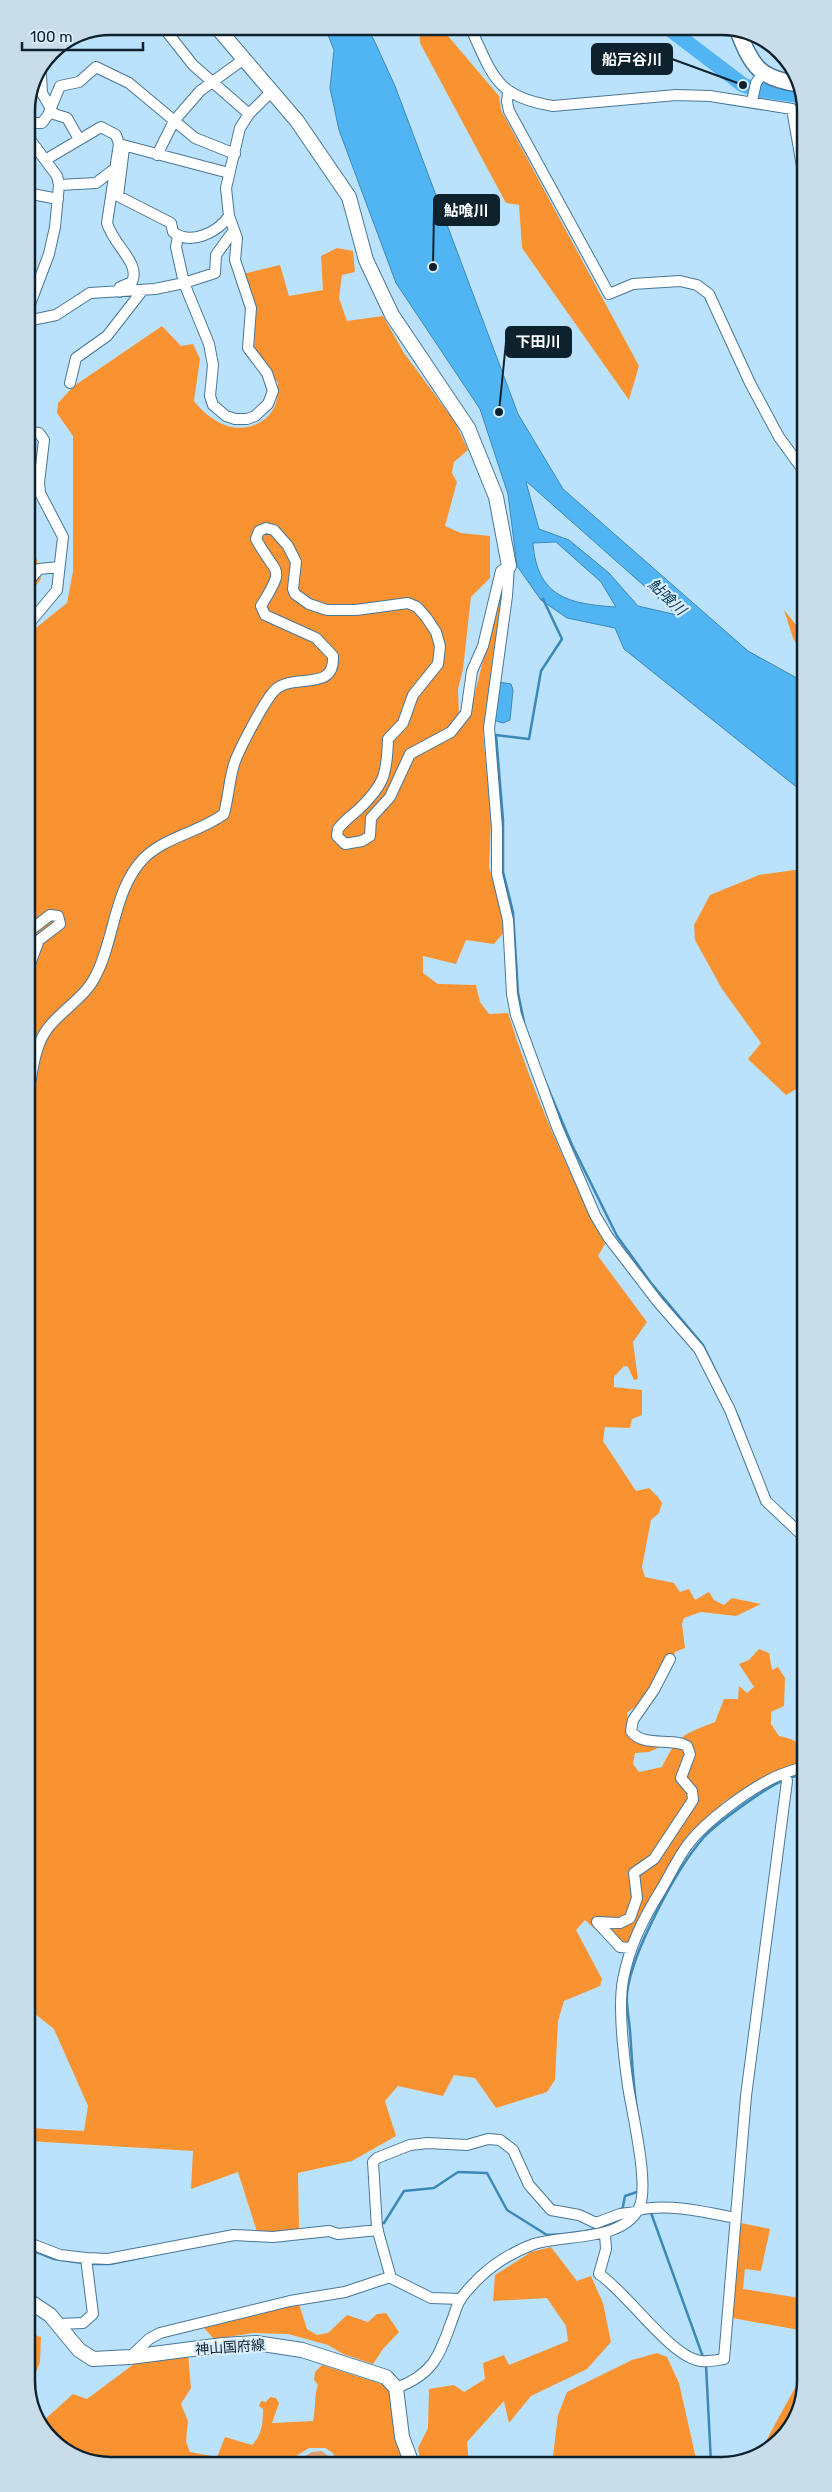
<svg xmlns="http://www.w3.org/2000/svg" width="832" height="2492" viewBox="0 0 832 2492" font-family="Rubik,'Noto Sans JP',sans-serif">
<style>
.green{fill:#e0a06d}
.forest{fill:#f99230}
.water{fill:#50b5f2;stroke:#3c89b7;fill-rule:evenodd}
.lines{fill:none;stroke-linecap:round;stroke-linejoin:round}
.stream{stroke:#3c89b7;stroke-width:2.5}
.river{stroke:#50b5f2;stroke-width:15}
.street-casing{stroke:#497795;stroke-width:12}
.secondary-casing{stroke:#497795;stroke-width:16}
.primary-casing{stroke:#497795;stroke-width:18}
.street{stroke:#fff;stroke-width:10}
.secondary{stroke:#fff;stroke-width:14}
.primary{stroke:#fff;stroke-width:15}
.labels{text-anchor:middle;stroke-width:4.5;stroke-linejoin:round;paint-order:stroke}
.street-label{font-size:14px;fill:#0e222e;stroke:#d9ecfa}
.water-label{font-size:15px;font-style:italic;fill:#003a58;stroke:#d9ecfa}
.rim{fill:none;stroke:#0e222e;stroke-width:2.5}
.leader{fill:none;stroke:#0e222e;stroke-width:2}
.callout-dot{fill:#0e222e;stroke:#d9ecfa;stroke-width:2}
.callout{fill:#0e222e;stroke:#0e222e;stroke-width:2}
.callout-label{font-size:15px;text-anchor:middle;font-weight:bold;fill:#fff}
</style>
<rect width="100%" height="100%" fill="#bbe2fd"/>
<path class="green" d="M322 2451 332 2459 333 2465H290L312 2452Z"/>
<path class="forest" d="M419 29H442L499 96 501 110 639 366 629 400 522 248 519 205 506 203 420 43Z
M337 248 353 251 355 272 342 275 339 298 347 321 383 316 404 353 455 422 468 450 454 462 452 473 457 482 445 526 461 533 490 536V578L471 597 463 669 458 689 459 717 465 722 471 709 503 580H505L483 733 491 819 489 867 504 921 505 931 494 944 466 940 456 964 423 956V973L438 984 476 985 480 1002 489 1014 508 1013C533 1093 567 1170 605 1244L598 1256 647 1322 633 1342 638 1379 634 1380 628 1367 624 1366 614 1377V1387L642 1390V1415L632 1419 630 1428 605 1427 603 1441 636 1491 649 1488 658 1497 662 1503 659 1513 651 1520 642 1567 645 1577 674 1583 680 1592 689 1589 695 1600 709 1592 714 1600 724 1605 732 1598 761 1604 736 1616 701 1612 684 1618 682 1624 685 1648 675 1652C663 1689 657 1691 627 1713L629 1736H645L660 1747 649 1752 635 1753 633 1764 639 1772 662 1767C678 1735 682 1735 715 1722L724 1699H738L739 1686 747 1693 754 1687 739 1664 749 1660 759 1649 769 1653 772 1670 778 1667 785 1678 784 1706 771 1712V1724L779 1736C798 1740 800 1742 805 1762L771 1774 725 1801 686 1837 629 1945H612L585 1920 576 1930 602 1979 600 1986 564 2001 558 2021 555 2080 547 2092 496 2108 475 2078 454 2075 443 2096 398 2086 385 2101 396 2136 352 2161 298 2173 299 2230 257 2232 238 2172 191 2189 193 2151 29 2141V2128L84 2131 88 2106 54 2029 29 2009 27 635 67 603 73 571V436L57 413 58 403 74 386 162 326 181 346 193 344 200 359 194 401C202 411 212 420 225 425 244 433 270 423 276 403 278 397 278 389 278 383L254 348 256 312 243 274 280 265 289 296 323 290 321 256Z
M27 535 34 548 41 579 27 597Z
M784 610 801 631 804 629V657L793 638Z
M802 869 804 1091 800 1087 786 1095 748 1059 761 1043 722 989 695 940 694 925 710 895 759 875Z
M741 2223 770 2229 761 2271 745 2269 743 2289 806 2299 805 2331 732 2318Z
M551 2247 577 2281 591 2276 603 2303 611 2342 587 2369 531 2396 509 2423 504 2401 467 2442 469 2464H421L418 2448 428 2428 429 2389 454 2385 464 2392 485 2379 483 2363 504 2355 509 2365 568 2341 566 2326 547 2298 493 2301 495 2275 531 2252Z
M299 2304 307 2329 317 2335 328 2333 347 2315 368 2322 377 2314 386 2313 399 2332 383 2349 373 2364 343 2354 328 2345 288 2334 253 2333 214 2339 204 2328 256 2313Z
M29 2333 41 2337 40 2362 29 2391Z
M806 2349V2381L790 2427 785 2435 760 2452 802 2375Z
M657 2353 667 2357 679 2383 697 2463 552 2464 558 2415 567 2392 632 2360Z
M188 2354 191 2388 181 2404 188 2421 186 2442 190 2452 217 2457 225 2437 252 2445C262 2435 263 2423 263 2409L259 2406 261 2401 266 2402 270 2397 276 2398 279 2403 272 2423 313 2421C316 2408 314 2396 318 2385L314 2380 315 2372 322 2365 391 2387 408 2464 337 2465 333 2453 325 2448H309L282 2465 105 2466 55 2445 49 2434 51 2431 43 2421 73 2394 87 2399 138 2361Z"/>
<path class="water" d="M326 30H366L373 38 395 86 518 414 563 489 748 651 804 682V793L624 649 615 628 567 618 541 600 517 566 508 494 480 409 396 283 339 130 330 88 334 50ZM526 482H527L677 615 638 606 609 573 569 540 539 529ZM556 542 601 582 616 607C569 604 537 597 533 543Z
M499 682 511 684 513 690 510 720 503 723 493 720Z"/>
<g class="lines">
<path class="stream" d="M524 1022 518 993 513 912 503 872V820L496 735 529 739 541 671 562 639 543 599
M545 1081 572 1145 617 1236 651 1283 703 1345 740 1421
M789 1778 805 1773
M637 2110C633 2084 632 2058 630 2031 629 2019 626 2005 627 1993 632 1952 676 1869 704 1837 717 1823 766 1787 784 1780
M650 2210 703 2357
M622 2211 625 2196 640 2191
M378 2224 384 2223 404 2191 434 2188 458 2172 487 2173 507 2210 547 2235 566 2234
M586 2231 604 2227 621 2219V2217
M29 2249 54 2259 83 2263
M91 2264H110L144 2257
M706 2365 711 2463"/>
<path class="river" d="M667 27 743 85 758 90 803 96"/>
<g class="street-casing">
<path id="street" d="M471 29C493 76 496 97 553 106L676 95 710 96 792 109 803 172
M167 32 193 65 249 114
M41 75 42 93 54 114 67 118 79 139
M508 92 507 102 509 111 609 294 633 284 680 281 697 285 709 294 750 383 779 437 803 470
M752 101 756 83 762 74
M26 123H42L48 115 60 86 79 82 96 67 129 83 195 138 235 154
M26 134 57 176 59 185 55 227 49 254 27 312
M124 148 118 196 171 223 173 232C191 246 218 232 229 216
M157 155 174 121 200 91 244 59
M45 160 101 127 116 135 119 144
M59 185 96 183 113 170
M27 193 58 199
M178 236 176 247 184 283 209 344 213 365 210 396 213 405 226 416 235 419H247L255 416 268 404 273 391 267 373 248 348 251 308 235 260 237 238 229 216 226 188 240 128 249 114 272 91
M120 292V287L132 282C141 263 113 245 107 223L119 144 229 173
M27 321 56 315 90 293 155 289 184 283 215 273 216 255 234 230
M70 383 76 358 107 336 142 291
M27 432 39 433 44 440 39 483 40 493 63 537 57 590 27 626
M509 566 507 596 489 728 497 828V874L508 920 512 994 516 1015 557 1127 595 1215 608 1237 658 1302 699 1349 730 1410 766 1501 805 1538
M27 583 39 569 59 567
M27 874V880
M27 933 50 915 58 916 60 924 39 940 27 972
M28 1096C32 1074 34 1046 48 1028 62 1010 85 997 95 977 115 940 113 890 144 858 167 836 200 832 224 814 228 799 229 783 233 768 236 754 265 700 275 690 294 672 335 693 333 656L316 638 265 615 261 606C287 564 276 577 256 539L259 531 266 528 274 530 288 546 296 562 293 589 295 594 309 604 327 610H356L408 603 417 607 426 617 436 632 440 646 438 664 413 695 403 723 388 739C387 775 384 785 358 810 351 816 344 821 338 829L337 836 345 844 362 841 370 836 371 818 390 797 410 754 451 732 466 713 472 671 483 646 501 571 509 566
M630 1948 620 1947 597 1922 620 1923 630 1918 637 1898 634 1873 654 1859 693 1800 692 1791 681 1778 690 1754 687 1746C671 1737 643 1748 631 1731L633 1720 654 1690 670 1659
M638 2210C669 2203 705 2212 736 2218
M605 2233 606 2249 599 2274C627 2292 670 2357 701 2361 708 2362 717 2360 724 2359L746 2096 787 1781 785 1774
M29 2243 60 2255 86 2258 93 2314 83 2323 58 2324
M86 2258 108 2259 234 2235 273 2237 329 2231 338 2234 378 2230
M391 2278 377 2228 373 2162 377 2158 410 2145 428 2143 467 2145 488 2139 500 2140 513 2150 529 2185 551 2210 579 2215 596 2223 620 2214 636 2212
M130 2357 149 2339 160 2333 290 2301 345 2292 387 2278H391L431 2298 461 2299
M396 2388C432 2375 439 2357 451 2323 454 2316 456 2307 460 2300 465 2292 474 2283 480 2277 495 2263 515 2251 534 2244 565 2234 622 2242 639 2208 650 2186 632 2113 628 2086 624 2058 618 2007 623 1980 629 1947 643 1919 661 1890 670 1875 678 1857 689 1843 707 1820 747 1791 773 1778 783 1773 795 1770 805 1766"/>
</g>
<g class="secondary-casing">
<path id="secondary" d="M220 31 297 121 349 197 366 260 392 315 468 428 496 497 509 566
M29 2301 50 2315 79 2350 93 2359 130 2357 223 2345 256 2343 302 2350 386 2377 396 2388 402 2437 412 2464"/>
</g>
<g class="primary-casing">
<path id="primary" d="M738 31C752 67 760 79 800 84"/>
</g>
<use href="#street" class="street"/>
<use href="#secondary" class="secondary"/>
<use href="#primary" class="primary"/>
</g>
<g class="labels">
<g class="street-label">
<text transform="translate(230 2347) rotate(-4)" y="5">神山国府線</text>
</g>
<g class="water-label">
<text transform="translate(667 597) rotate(43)" y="5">鮎喰川</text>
</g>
</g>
<path d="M0 0H832V2492H0ZM111 35H721A76 76 0 0 1 797 111V2381A76 76 0 0 1 721 2457H111A76 76 0 0 1 35 2381V111A76 76 0 0 1 111 35Z" fill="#c9dcea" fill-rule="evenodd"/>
<path class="rim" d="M111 35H721A76 76 0 0 1 797 111V2381A76 76 0 0 1 721 2457H111A76 76 0 0 1 35 2381V111A76 76 0 0 1 111 35Z"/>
<path class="leader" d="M743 85L672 59M433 267L434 210M499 412L506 342"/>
<g class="callout-dot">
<circle cx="743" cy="85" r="5"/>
<circle cx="433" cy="267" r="5"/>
<circle cx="499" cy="412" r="5"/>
</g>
<g class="callout">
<rect x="592" y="44" width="80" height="30" rx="5"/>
<rect x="434" y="195" width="65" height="30" rx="5"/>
<rect x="506" y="327" width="65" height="30" rx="5"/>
</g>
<g class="callout-label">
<text x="632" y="65">船戸谷川</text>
<text x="466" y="216">鮎喰川</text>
<text x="538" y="347">下田川</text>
</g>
<path d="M22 42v8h121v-8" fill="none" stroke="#0e222e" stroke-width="2.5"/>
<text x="30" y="42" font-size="15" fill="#0e222e" stroke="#d9ecfa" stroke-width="4" paint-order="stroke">100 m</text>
</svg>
